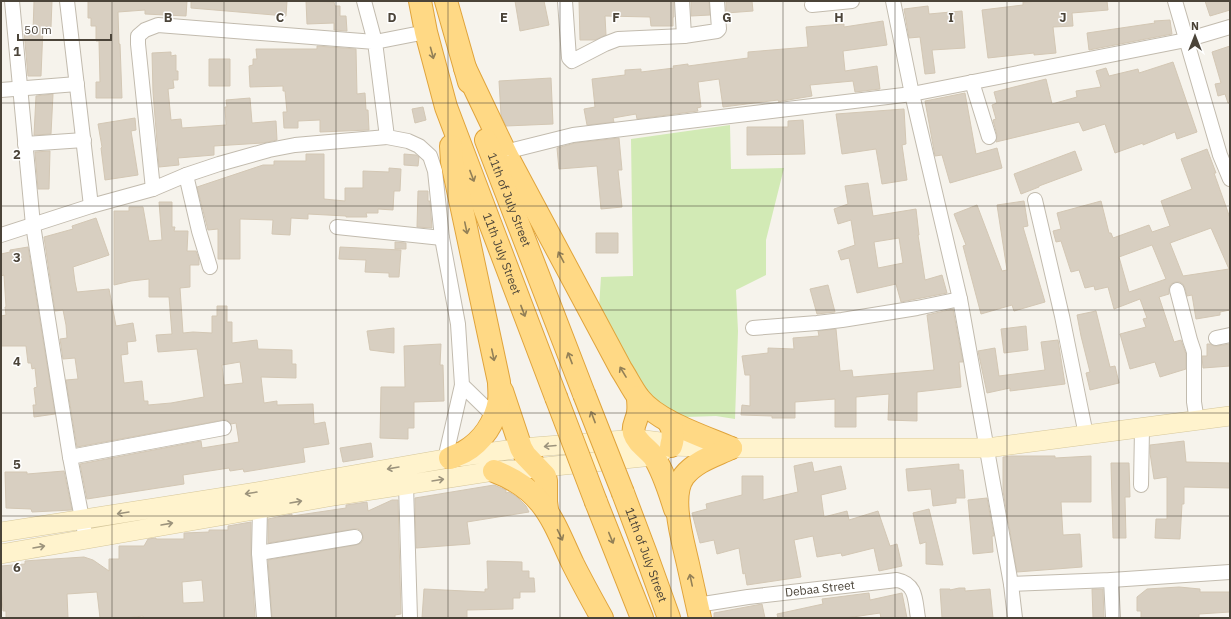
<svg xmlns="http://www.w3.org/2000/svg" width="1231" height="619" viewBox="0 0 1231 619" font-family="'IBM Plex Sans',sans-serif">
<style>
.green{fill:#d2eab5}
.building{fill:#d8cfc1;stroke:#d3c7b4;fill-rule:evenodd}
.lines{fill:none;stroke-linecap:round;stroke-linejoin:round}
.minor-casing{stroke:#c2bbae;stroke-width:16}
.secondary-casing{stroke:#d6c79b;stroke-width:20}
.trunk-casing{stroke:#e0a43c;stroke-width:24}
.minor{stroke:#fff;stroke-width:14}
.secondary{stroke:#fff3cd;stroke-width:19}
.trunk{stroke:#ffd985;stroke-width:22}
.trunk-bridge-casing{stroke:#e0a43c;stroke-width:24;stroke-linecap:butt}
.trunk-bridge{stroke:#ffd985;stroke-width:22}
.oneway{stroke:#938057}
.oneway2{stroke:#9c937c}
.grid{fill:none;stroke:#4b4439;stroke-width:1;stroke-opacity:0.55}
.labels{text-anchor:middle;stroke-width:3;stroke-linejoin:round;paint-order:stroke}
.street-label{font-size:12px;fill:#4b4439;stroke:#fff}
.grid-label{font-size:13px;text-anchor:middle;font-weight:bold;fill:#4b4439;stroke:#fff;stroke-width:3;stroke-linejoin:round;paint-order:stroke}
</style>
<rect width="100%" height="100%" fill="#f6f3ec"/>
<path class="green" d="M730 125 731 169 784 168 766 240V275L736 290 738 331 735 419 716 416 686 417 665 412 637 379 599 307 601 277 633 276 631 139Z"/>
<path class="building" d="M34 1H52L51 27H43L41 76H28L24 31 33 32Z
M88 1H187L186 16 145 14V10L118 12 119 44H120L122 98H96V82H100L99 41H96V26H91V18H88Z
M191 1H287L286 16 191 8Z
M306 1 334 2 335 6H340V16H346L347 31 334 30V23L307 24Z
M515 1H544L549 25 520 31Z
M579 1H674V17H673V26H651L650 17 605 16 606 35 595 40H580Z
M691 1H709L710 15 691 16Z
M726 1H752L753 11 726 13Z
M1041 1H1107L1108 10 1072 13 1073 26 1053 27 1056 53 1034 55V53L988 58 982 10 1023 5V2Z
M1205 1H1230V10L1210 16Z
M928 6 929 14 962 11 965 48 932 50 935 73 925 74 920 37 909 38 904 9Z
M1170 20 1172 34 1089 50 1087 33 1155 23 1154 21Z
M883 21 887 45 843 51 845 71 877 66 880 89 855 92 853 81 810 85 812 96 782 101 779 102 778 100 723 107 719 79 698 82 701 107 697 108 698 111 637 119 636 114 613 118 614 122 587 125 584 109 595 107 592 79 625 75V70L641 69V72L674 68 673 66 688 64V66L748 58V52L808 47 806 27 844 24V27Z
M317 46 356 49 357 94 365 93 366 110H368L369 130 320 132V120L298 121V128H284L283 112H287L285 91H283V86L250 87 249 66 253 65V59H257L256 49H317Z
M1230 46V103H1228L1225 94 1218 96 1215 84 1221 83 1212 52Z
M171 52V56L176 55V71H178V80H173L174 88 168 89 171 120 181 119 182 128 226 125 225 107H227L226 100 250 98 252 123 276 121 277 140 263 143 214 146V155L178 158 179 165 159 167 153 92 152 53Z
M209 59H230V86H209Z
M1173 62 1197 132 1177 139 1175 132 1143 145V143L1115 153 1105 124 1083 131 1079 122 996 142 997 135 993 120 996 119 992 105 997 103 994 92 1046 79 1052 104 1077 97 1076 91 1101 87 1096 71 1106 68 1109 76 1138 69 1139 73Z
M551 78 553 124 506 126 501 115 499 81Z
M965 93 976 154 997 148 1002 168 950 183 942 155 935 156 925 101Z
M53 94 51 134 34 135 36 96Z
M423 107 426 120 415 123 412 109Z
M904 109 906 144 902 145 907 180 882 184 876 149 842 154 836 114Z
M135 118 136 130 131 131 138 175 105 180 101 148 102 147 98 124Z
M803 120 805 154 747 155V127H788V121Z
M619 138 622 170H618L622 207 601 209 597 166 559 169 557 148 575 143Z
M1207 149 1216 173H1214L1230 218V310L1220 312V315L1196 319 1192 295 1187 296 1185 288 1183 284 1180 282H1175L1171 284 1169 288V294L1159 297 1174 342 1181 340 1186 354V369L1160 377 1155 362 1130 369 1120 334 1146 327 1143 319 1147 318 1140 299 1114 309 1108 287 1095 290 1094 286 1085 288 1079 270 1071 272 1061 241 1056 242 1053 231 1061 229 1057 213 1101 201 1109 233H1111L1113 238 1149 225 1152 232 1170 226 1161 201 1192 189 1181 159ZM1211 228 1229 269 1183 276 1170 243ZM1152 245 1166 279 1129 292 1119 257Z
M50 151 49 189H38L35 152Z
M1075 151 1082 170 1039 186V187L1021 194 1014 174Z
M306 154H324V199L345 201V188H363V171L389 172V168L401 169 400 191H394L393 210 378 209V213H366L367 217H346V216L308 214V219L291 218 290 235 272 234 273 220 240 219V259H218V229L208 230 197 187 263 165H274V161H306Z
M404 154 416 155 419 157 418 166 404 165Z
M868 183 873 216 916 209 919 235H918L925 280 942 275 947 293 901 302 896 284 857 293 849 258 841 260 838 251 855 245 851 220 838 224 834 209 848 204 845 186ZM899 238 903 263 878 268 874 242Z
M418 191H428V201H430L432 228 417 227Z
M1024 201 1028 226 1023 227 1045 302 1014 311 1012 305 981 314 963 246 966 245 954 214 977 205 1002 271 1007 270 997 205Z
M159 202H172V227H175L174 231H188L187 251H196L199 259V265H190V287L180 288 183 333 193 332 212 333V316H217V306H227V322H232V343L257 340 258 349 292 350V364H296V378L261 377 264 403 277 401V405L313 404 314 424 325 422 329 444 303 448 305 462 244 472 243 469 230 471 229 468 183 475 184 484 87 499 80 464 201 441 202 448 239 442 236 423 231 424 227 420H223L77 447 66 380 78 379 75 358 63 359 60 339 67 338 66 325 63 310 55 311 44 237 73 229 72 226 96 218 109 255 73 267 75 282 77 292 109 289 116 326 133 323 136 341 127 342 128 354 121 355 124 383 142 381 144 401H148V405L171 403 204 397 197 349 158 352 156 335 172 334 169 297H149V279L131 281 114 285V211H129V207H143L149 241 162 240ZM240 362 243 383 224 385 222 365Z
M596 233H618V253H596Z
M395 242 406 243V249H395Z
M28 247 55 414 34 417 33 405H36L34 388 37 387 35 368 32 369 31 363H28L26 346H1V316L6 315 5 307H6L4 275 1 276V254L10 252V250Z
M340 247 401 250 399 277H389V273L365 272 366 260 339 259Z
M828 285 835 312 817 314 810 289Z
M953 309 963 362H959L961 387 917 392V421L888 420 889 394 856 397V427H835V399L795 402V418H772V416L741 415 742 405 750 406V375H745L742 356 768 353V348L794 349 793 338 819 336 818 331 836 329 840 371 852 370 853 377 934 370 927 315Z
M1096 311 1110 367 1115 366 1119 383 1090 390 1086 373 1090 372 1081 336 1077 315Z
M1026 326 1028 350 1004 353 1001 329Z
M394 328V353L370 350 367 331Z
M1058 340 1065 384 1010 391V388L987 393 978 351 995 348 999 376 1045 370 1041 342Z
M441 344 440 365H443L444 401 414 402V428H408V439L380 438 381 387H405L404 346Z
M1207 344H1210L1214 346H1217L1230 344V366L1203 368 1202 356H1207Z
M1184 441 1186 462 1230 463V488L1184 487V504H1182L1180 539 1155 538 1156 519H1167V477L1154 479 1150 453V445Z
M371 443 373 457 343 462 340 448Z
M1011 456H1055V458L1091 456V502H1061L1063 535 1080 534 1082 567 1017 572 1003 491V457Z
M812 462 814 472 841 466 846 489 821 495 824 517 847 511 849 520 878 511 890 546 897 544 902 566 879 571 874 548 842 556 841 553 817 557 813 536 794 540 801 577 747 585 745 573 743 574 739 548 717 554 714 540 700 543 692 513 707 509 706 504 742 495V476H763V500L798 492 794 466Z
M1111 463H1129L1130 497H1125L1126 538H1113Z
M959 464V470H963L965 498H956V503L933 506 931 489 908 491 906 469Z
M64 471 72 510 32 512 31 509 6 508 5 472H27V474Z
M494 485 506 490V493L509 492 517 497 526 506 529 512 467 522 470 544 416 548 415 498Z
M987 498 994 536H992L993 552 973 554 968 500Z
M392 500H398L401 614 395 615V618H272L268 560 356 545 361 543 363 540V536L361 531 358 529H354L268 543V519L292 514V516L346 508V505L367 502 368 511Z
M929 509 943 565 926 564V542L920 544 913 513Z
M251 522V554L255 618H143V616L126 618H100L97 592 67 594 68 618H6V611H3L1 586V566L25 564V561L38 560 84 557 93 560 109 571V559H119V546H144L148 539 156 538V539H184V533L209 532V530H228V526ZM202 580 204 602 183 603 182 582Z
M487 561 522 562V571H529V578H534L535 592H520V598H513V609L467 610V618H422L424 589 485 592V589H488Z
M1179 587 1200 589V592H1230V612L1199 614V618H1141V611H1137V597L1147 589Z
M959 588H965V591L990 589 993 618H942L940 589H950V590Z
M1092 589H1103L1104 618H1093Z
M869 593 870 600 902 593 907 618H881L880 613 846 618H778L777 614 823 604 822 599Z
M762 604 765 618H714V613Z"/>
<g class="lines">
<g class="minor-casing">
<g id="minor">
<path d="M12 1 33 225 70 457 86 539"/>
<path d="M67 1 91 206"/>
<path d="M364 1 375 42 426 32"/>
<path d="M565 1 569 58 572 61 605 44 618 39 684 36 717 31 719 29 717 1"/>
<path d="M682 1 684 36"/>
<path d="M893 1 912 94 960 299 1011 584 1015 618"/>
<path d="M1175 1 1220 155 1230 179"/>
<path d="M812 5 852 1"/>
<path d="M972 82 989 137"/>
<path d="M1 90 77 84"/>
<path d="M25 144 84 140"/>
<path d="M505 152 573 135 912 94 1186 40 1230 27"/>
<path d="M186 175 199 231 210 267"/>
<path d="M153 189 138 44V36L145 30 158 25 375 42 387 137 408 141 419 146 430 156 435 171 442 238 458 324 462 385 495 417"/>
<path d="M1035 200 1062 316 1086 435"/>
<path d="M337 227 442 238"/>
<path d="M1 235 91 206 153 189 186 175 219 164 269 150 295 145 387 137"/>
<path d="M1177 290 1190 340 1194 352V402L1197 421"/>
<path d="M753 328 817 323 842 320 917 308 960 299"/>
<path d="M1216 338 1230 335"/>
<path d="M70 457 224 428"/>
<path d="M445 459 462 385"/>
<path d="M406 485 410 618"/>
<path d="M1141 485 1142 429"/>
<path d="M260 508 259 553 264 618"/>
<path d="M259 553 355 537"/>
<path d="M1111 580 1113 618"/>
<path d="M1011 584 1111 580 1230 572"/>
<path id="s1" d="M697 605 748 597 897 580C917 584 915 601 918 618"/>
</g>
</g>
<g class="secondary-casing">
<path id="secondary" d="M1 532 257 492 450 458 521 448 637 439 660 442 671 446 731 448H987L1230 416
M1 554 328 497 494 471 515 470 653 456 663 451"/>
</g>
<g class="trunk-casing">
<g id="trunk">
<path id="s2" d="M420 1 426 32 446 107 556 397"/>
<path d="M446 1 469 82"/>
<path d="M465 68 507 156 621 369C627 378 632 389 639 398 658 422 703 436 731 448"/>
<path id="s3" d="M486 140 584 394"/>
<path d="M502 391 521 448 525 455 545 476 546 481V502L547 509"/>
<path d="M638 397C638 402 639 407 638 413 637 420 632 426 634 433 637 443 648 449 654 457 664 473 669 491 675 509"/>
<path d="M668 421C674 429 674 437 671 446"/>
<path d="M450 458C454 456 460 454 464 452 483 441 495 422 499 401 500 395 499 388 499 382L452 162 451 146"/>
<path d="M494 471C544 490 552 519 573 564 582 582 592 600 602 618"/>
<path id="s4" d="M623 493 646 554 669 618"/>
<path d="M596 502 642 618"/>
<path d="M700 618C696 600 692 582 688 564 683 541 669 496 684 476 696 461 714 456 731 448"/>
</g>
</g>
<use href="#minor" class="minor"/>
<use href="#secondary" class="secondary"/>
<use href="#trunk" class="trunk"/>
<g class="trunk-bridge-casing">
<path id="trunk-bridge" d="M584 394 623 493
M556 397 596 502"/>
</g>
<use href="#trunk-bridge" class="trunk-bridge"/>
</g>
<defs><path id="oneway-shaft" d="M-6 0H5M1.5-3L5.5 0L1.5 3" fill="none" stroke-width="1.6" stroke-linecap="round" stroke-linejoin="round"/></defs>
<g class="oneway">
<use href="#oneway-shaft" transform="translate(432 53) rotate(75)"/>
<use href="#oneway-shaft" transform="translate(472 176) rotate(69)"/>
<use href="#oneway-shaft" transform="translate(466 228) rotate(78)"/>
<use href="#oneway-shaft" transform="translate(561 257) rotate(-118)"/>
<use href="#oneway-shaft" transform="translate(523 311) rotate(69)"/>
<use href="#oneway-shaft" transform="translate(493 355) rotate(78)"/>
<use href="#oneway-shaft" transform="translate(570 358) rotate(-111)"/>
<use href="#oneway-shaft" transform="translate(623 372) rotate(-121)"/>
<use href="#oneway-shaft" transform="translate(593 417) rotate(-111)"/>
<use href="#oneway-shaft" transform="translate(560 535) rotate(64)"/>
<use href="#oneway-shaft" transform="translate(611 538) rotate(68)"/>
<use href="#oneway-shaft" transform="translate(691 580) rotate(-102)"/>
</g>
<g class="oneway2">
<use href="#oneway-shaft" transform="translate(550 446) rotate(175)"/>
<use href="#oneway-shaft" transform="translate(393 468) rotate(170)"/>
<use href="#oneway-shaft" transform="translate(438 480) rotate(-9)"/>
<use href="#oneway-shaft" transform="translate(251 493) rotate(171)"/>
<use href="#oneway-shaft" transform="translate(296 502) rotate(-10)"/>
<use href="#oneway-shaft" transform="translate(123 513) rotate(171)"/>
<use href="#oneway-shaft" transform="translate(167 524) rotate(-10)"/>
<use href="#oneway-shaft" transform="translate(39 547) rotate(-10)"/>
</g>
<path class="grid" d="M112 1V618M224 1V618M336 1V618M448 1V618M560 1V618M671 1V618M783 1V618M895 1V618M1007 1V618M1119 1V618M1 103H1230M1 206H1230M1 310H1230M1 413H1230M1 516H1230"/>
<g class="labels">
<g class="street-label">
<text dy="4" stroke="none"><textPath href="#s3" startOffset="64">11th of July Street</textPath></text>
<text dy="4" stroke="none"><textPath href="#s2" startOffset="266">11th July Street</textPath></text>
<text dy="4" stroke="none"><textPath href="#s4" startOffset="66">11th of July Street</textPath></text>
<text dy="4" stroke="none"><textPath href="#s1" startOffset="124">Debaa Street</textPath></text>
</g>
</g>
<g class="grid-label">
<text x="168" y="22">B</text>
<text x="280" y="22">C</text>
<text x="392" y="22">D</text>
<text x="504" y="22">E</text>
<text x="616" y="22">F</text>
<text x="727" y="22">G</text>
<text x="839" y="22">H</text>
<text x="951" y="22">I</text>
<text x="1063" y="22">J</text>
<text x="17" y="56">1</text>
<text x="17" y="159">2</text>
<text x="17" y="262">3</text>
<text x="17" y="366">4</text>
<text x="17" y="469">5</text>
<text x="17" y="572">6</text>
</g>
<rect width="1231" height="619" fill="none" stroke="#4b4439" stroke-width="4"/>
<g transform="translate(1195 36)" stroke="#ffffff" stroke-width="3" paint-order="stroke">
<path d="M0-3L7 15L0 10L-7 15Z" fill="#4b4439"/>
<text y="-6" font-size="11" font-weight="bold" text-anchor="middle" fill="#4b4439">N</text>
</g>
<path d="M18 34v6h93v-6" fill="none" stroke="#4b4439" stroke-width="2"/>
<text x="24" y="34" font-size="12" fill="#4b4439" stroke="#ffffff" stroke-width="3" paint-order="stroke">50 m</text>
</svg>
